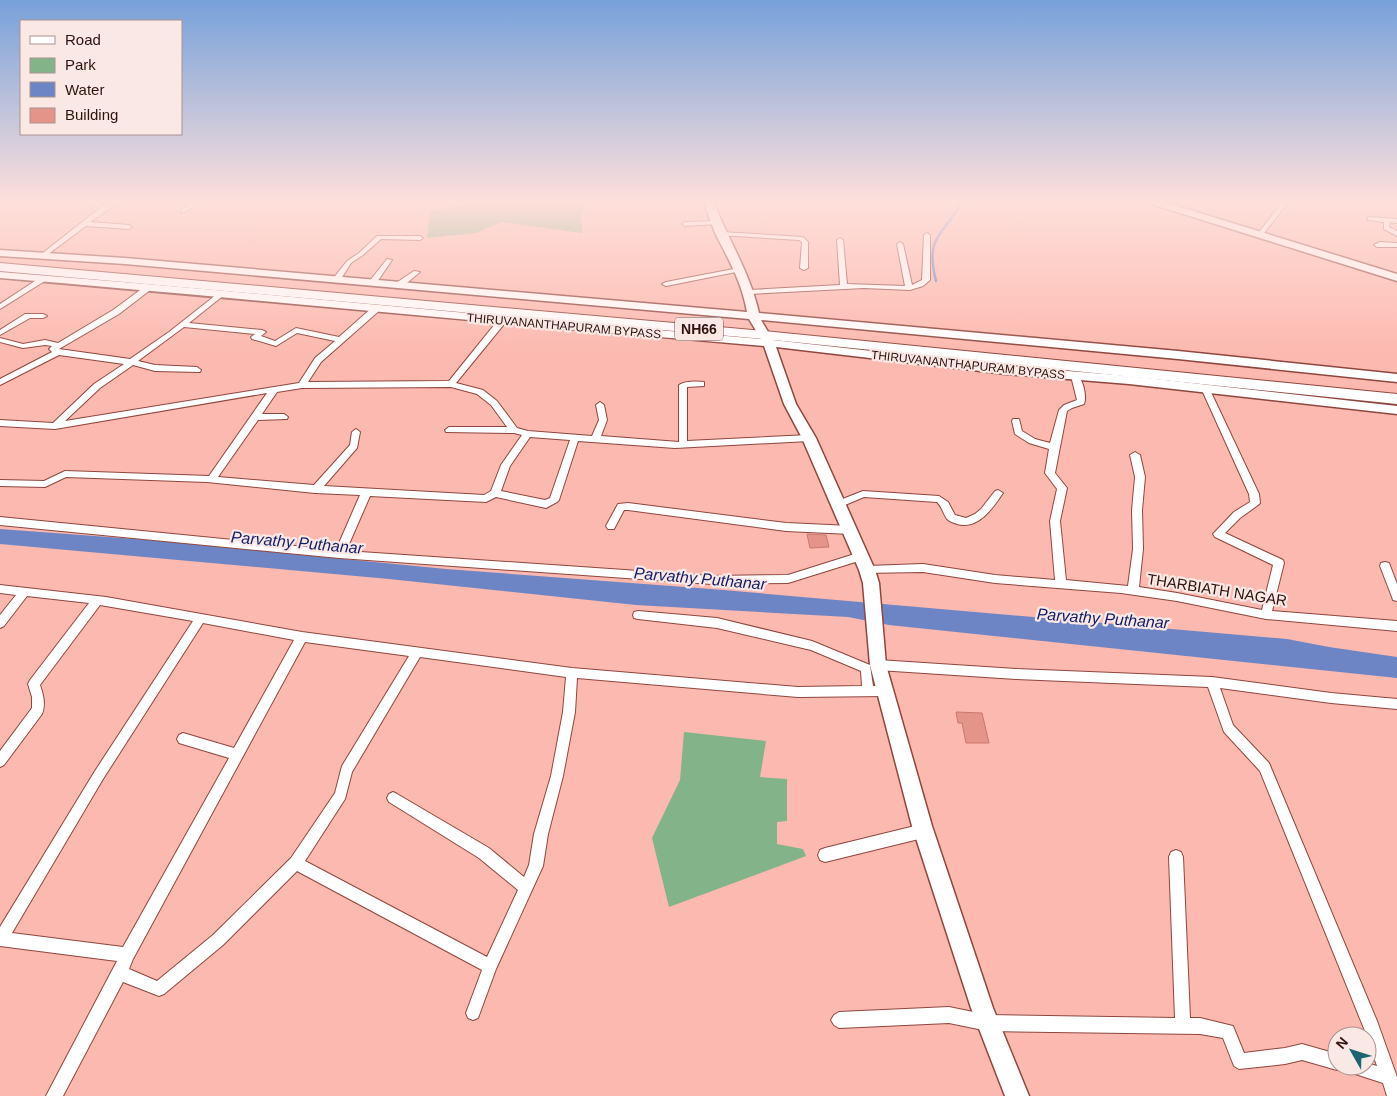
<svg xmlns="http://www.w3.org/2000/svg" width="1397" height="1096" viewBox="0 0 1397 1096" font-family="Arial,sans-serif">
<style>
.green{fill:#83b389}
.water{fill:#6d85c4}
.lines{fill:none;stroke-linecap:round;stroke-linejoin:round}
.stream{stroke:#6d85c4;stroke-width:2.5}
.building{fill:#e5948a;stroke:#c7796f}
.street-casing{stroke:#8f463e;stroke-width:2}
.secondary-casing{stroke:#8f463e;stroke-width:3}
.primary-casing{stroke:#8f463e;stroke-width:3}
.highway-casing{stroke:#8f463e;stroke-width:2}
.street{fill:#fff;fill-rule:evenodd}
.secondary{fill:#fff;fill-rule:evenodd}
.primary{fill:#fff;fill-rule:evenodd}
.highway{fill:#fff;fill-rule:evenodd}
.labels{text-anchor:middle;stroke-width:4.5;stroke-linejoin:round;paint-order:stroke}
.far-street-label{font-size:12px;fill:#30120e;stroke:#fae8e5}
.shield{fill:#fae8e5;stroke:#6d524e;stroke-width:1}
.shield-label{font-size:14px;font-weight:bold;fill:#30120e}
.street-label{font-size:15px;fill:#30120e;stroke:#fae8e5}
.water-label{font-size:16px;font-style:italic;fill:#0f1d68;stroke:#fae8e5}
</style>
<rect width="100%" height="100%" fill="#fcb9af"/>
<path class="green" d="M501 201H589L581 217 582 233 501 222 476 233 427 238 430 211 479 202Z
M684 732 766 741 760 777 787 779V821L777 822V844L803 849 806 856 669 907 652 838 680 780Z"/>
<path class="water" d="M0 529 149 540 446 569 711 589 1287 639 1329 647 1397 657V678L889 625 848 617 636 605 389 579 0 544Z"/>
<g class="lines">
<path class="stream" d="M936 281C924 233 945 236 962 201"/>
</g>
<path class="building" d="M807 534 826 535 829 547 810 548Z
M956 712 982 713 989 743H966L962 723H958Z"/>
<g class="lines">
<g class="street-casing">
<path id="street" d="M84 201H92L105 206 114 201H121L90 222 129 225 132 227 129 229 86 226 43 258H39V256L100 208Z
M196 201H203L185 212H181V210Z
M256 201H263L257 204H253V202Z
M1283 201H1289L1261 237H1257V235Z
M1370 217 1397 219V223L1390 222 1389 227 1397 231V236L1384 229V222L1368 220V218Z
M716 221 719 223 718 224 685 226 682 224 685 222Z
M721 232 803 237 808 242V268L804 270 800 268 802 242 799 240 719 235V233Z
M927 233 930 235V280L923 286 910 290 864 288 749 294 745 292 749 290 840 285 837 240 840 238 843 240 847 284 905 286 897 244 900 242 903 244 912 285 922 280 924 235Z
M377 236H420L423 238 420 240 381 239 363 255 351 263 339 282H333L332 280 347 261 359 253Z
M1380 242 1397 243V247H1377L1374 245Z
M387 259 392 260 375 285H369L368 283Z
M739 268 743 270 741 271 666 286 662 284 666 282Z
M414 271 420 272 402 287H396V283Z
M41 277 48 279 0 309V304Z
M147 285 154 287 119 314 59 349 130 359 169 332 221 291 225 293 224 295 189 323 262 330 266 332 261 336 275 341 296 328 339 337 374 306H380V310L321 362 308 382 449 381 499 319H505V323L456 383 483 390 497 401 517 428 528 431 592 436 599 420 596 405 600 402 604 405 607 420 601 436 679 442V385C684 381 697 381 704 382V386L687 387V441L809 435 813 438 809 441 675 448 578 441 559 500 557 502 546 508 496 497 486 502 370 496 346 551 712 576 788 575 861 552 865 553 866 556 865 559 788 583 712 584 339 558 0 525V517L336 550 360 495 315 493 207 482 66 477 45 487 0 486V480L44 481 65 471 209 476 267 393 55 429 0 426V420L53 423 94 384 124 364 59 355 0 385V379L52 352 49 349 52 346 45 345 23 348 0 342V338L23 344 45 340 58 343 113 310ZM184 327 255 334 251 337 252 339 276 346 297 333 335 341 315 358 299 383 65 421 100 388 133 365 155 371 200 372 201 370 197 367 155 365 138 361ZM451 387 477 394 491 405 507 427H449L445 430 446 432 514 433 522 435 501 465 491 491 484 495 324 486 357 448 360 432 356 429 352 432 350 445 314 485 218 477 258 420 287 419 288 417 284 414H262L277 392 302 388ZM530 437 570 440 550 498 545 500 501 491 510 466Z
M25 314H43L47 316 43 318H30L0 335V330Z
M1075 373C1083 377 1087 396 1084 404L1072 408 1067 411 1055 473 1067 488 1060 521 1066 580 1128 586 1133 549 1132 510 1135 477 1130 455 1135 452 1140 455 1145 477 1142 510 1143 549 1139 587 1177 593 1262 610 1273 565 1215 537 1213 534 1234 512 1250 502 1249 494 1201 388 1205 385 1209 388 1259 494 1260 503 1258 505 1240 518 1225 533 1283 560 1284 563 1272 611 1397 621V631L1266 619 1177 601 1121 593 995 583 923 572 863 573 862 570 863 567 867 566 923 564 995 575 1055 580 1050 521 1057 489 1045 473 1049 449 1029 443 1015 434 1012 421 1013 419H1019L1022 431 1035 439 1050 443 1059 410 1064 405 1077 400 1071 376Z
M998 490 1003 493C993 508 978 530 957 524 954 523 949 521 947 519 943 513 942 507 937 502L864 497 838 508 833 504 835 502 863 491 939 496 948 502 955 515 966 518 975 514 981 509 995 491Z
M628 503 786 523 851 526 856 530 851 534 786 531 628 510H624L614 529H608L606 526 618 504Z
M1385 562 1389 563 1397 584V601L1393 600 1392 597 1380 566 1381 563Z
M0 585 106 597 302 632 572 668 798 687 862 686 861 671 811 650 717 628 638 619 634 618 633 615 634 612 638 611 717 618 812 641 870 665 873 686 890 687 892 691 890 695 886 696 798 697 577 678 575 712 563 776 548 834 543 866 496 969 478 1018 473 1020 468 1018 466 1013 482 970 297 871 223 945 164 994 159 996 123 982 63 1096H46L117 961 0 946V927L95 771 193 621 100 605 40 685C43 694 46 704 42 714L4 765 0 767V751L32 708V697L28 684 30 680 89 603 27 596 4 626 0 628V615L16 595 0 593ZM203 623 294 640 234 748 183 733 179 735 177 739 179 743 229 758 123 947 12 933 103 779ZM305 642 409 656 342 766 335 793 291 858 213 935 157 981 129 969 133 959ZM420 657 566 677 563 712 551 776 534 834 529 865 524 877 489 848 397 794 393 792 389 794 387 798 389 802 479 858 518 890 487 957 305 861 345 799 352 772Z
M878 660 1016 669 1212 677 1331 693 1397 699V709L1331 703 1220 688 1233 725 1269 763 1377 1021 1397 1077V1096H1387L1383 1083 1346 1071 1343 1066H1367V1063L1377 1066 1367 1036 1260 771 1224 732 1208 687 1016 679 878 670 874 668 872 665 874 662Z
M923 824 928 826 930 831 928 836 923 838 825 862 820 860 818 855 820 850 825 848Z
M1176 850 1181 852 1183 857 1190 1018H1200L1233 1026 1244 1053 1285 1048 1302 1044 1337 1054V1066H1343L1342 1067 1337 1070 1302 1060 1285 1064 1239 1069 1234 1066 1223 1038 1200 1034 988 1031 949 1023 839 1028 834 1025 831 1020 834 1015 839 1012 949 1007 988 1015 1175 1018 1169 857 1171 852Z"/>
</g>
<g class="secondary-casing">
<path id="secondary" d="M703 201H713C728 239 750 273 759 313L1178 351 1397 374V382L1178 359 761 320 773 340 1006 366 1129 376 1397 406V414L1129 384 1006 374 776 347 796 404 816 438 875 570 879 583 886 665 932 826 993 1008 1029 1096H1005L971 1008 912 826 870 665 863 583 859 570 802 438 784 404 764 346C509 325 255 299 0 278V272C254 292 507 318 761 339L749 319 125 264 0 256V250L125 258 747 312C742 283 729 260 716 235 711 224 708 212 703 201Z"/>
</g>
<g class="primary-casing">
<path id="primary" d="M1147 201H1161L1397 274V281L1148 203Z"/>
</g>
<g class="highway-casing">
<path id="highway" d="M0 263 764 331 1397 394V404L764 339 0 271Z"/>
</g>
<use href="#street" class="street"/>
<use href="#secondary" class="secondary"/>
<use href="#primary" class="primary"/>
<use href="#highway" class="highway"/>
</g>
<linearGradient id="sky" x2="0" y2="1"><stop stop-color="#77a1da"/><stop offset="0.57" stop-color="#fee0db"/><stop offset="1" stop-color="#fee0db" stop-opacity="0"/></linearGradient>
<rect width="1397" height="354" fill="url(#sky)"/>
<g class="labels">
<g class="far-street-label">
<text transform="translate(564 326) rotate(5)" y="4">THIRUVANANTHAPURAM BYPASS</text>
<text transform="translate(968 365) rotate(6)" y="4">THIRUVANANTHAPURAM BYPASS</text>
</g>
<rect class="shield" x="675" y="317.5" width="48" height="23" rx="4"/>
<g class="shield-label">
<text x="699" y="334">NH66</text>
</g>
<g class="street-label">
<text transform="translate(1217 590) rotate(9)" y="5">THARBIATH NAGAR</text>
</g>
<g class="water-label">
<text transform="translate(297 542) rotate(5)" y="6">Parvathy Puthanar</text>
<text transform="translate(700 578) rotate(5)" y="6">Parvathy Puthanar</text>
<text transform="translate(1103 618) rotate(4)" y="6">Parvathy Puthanar</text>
</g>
</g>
<rect x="20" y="20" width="162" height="115" fill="#fae8e5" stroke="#a9928f"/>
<rect x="30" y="36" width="25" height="8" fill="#ffffff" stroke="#a9928f"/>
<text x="65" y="45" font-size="15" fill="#30120e">Road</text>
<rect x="30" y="58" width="25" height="15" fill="#83b389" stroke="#a9928f"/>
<text x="65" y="70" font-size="15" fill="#30120e">Park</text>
<rect x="30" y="82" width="25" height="15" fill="#6d85c4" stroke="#a9928f"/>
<text x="65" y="95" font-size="15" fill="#30120e">Water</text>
<rect x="30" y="108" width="25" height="15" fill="#e5948a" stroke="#a9928f"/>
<text x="65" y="120" font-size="15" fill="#30120e">Building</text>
<g transform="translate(1352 1051) rotate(309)"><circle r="24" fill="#fae8e5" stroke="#a9928f"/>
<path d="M0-4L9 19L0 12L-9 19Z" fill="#1a6670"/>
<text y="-8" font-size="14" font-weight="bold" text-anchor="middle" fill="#30120e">N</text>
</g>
</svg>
